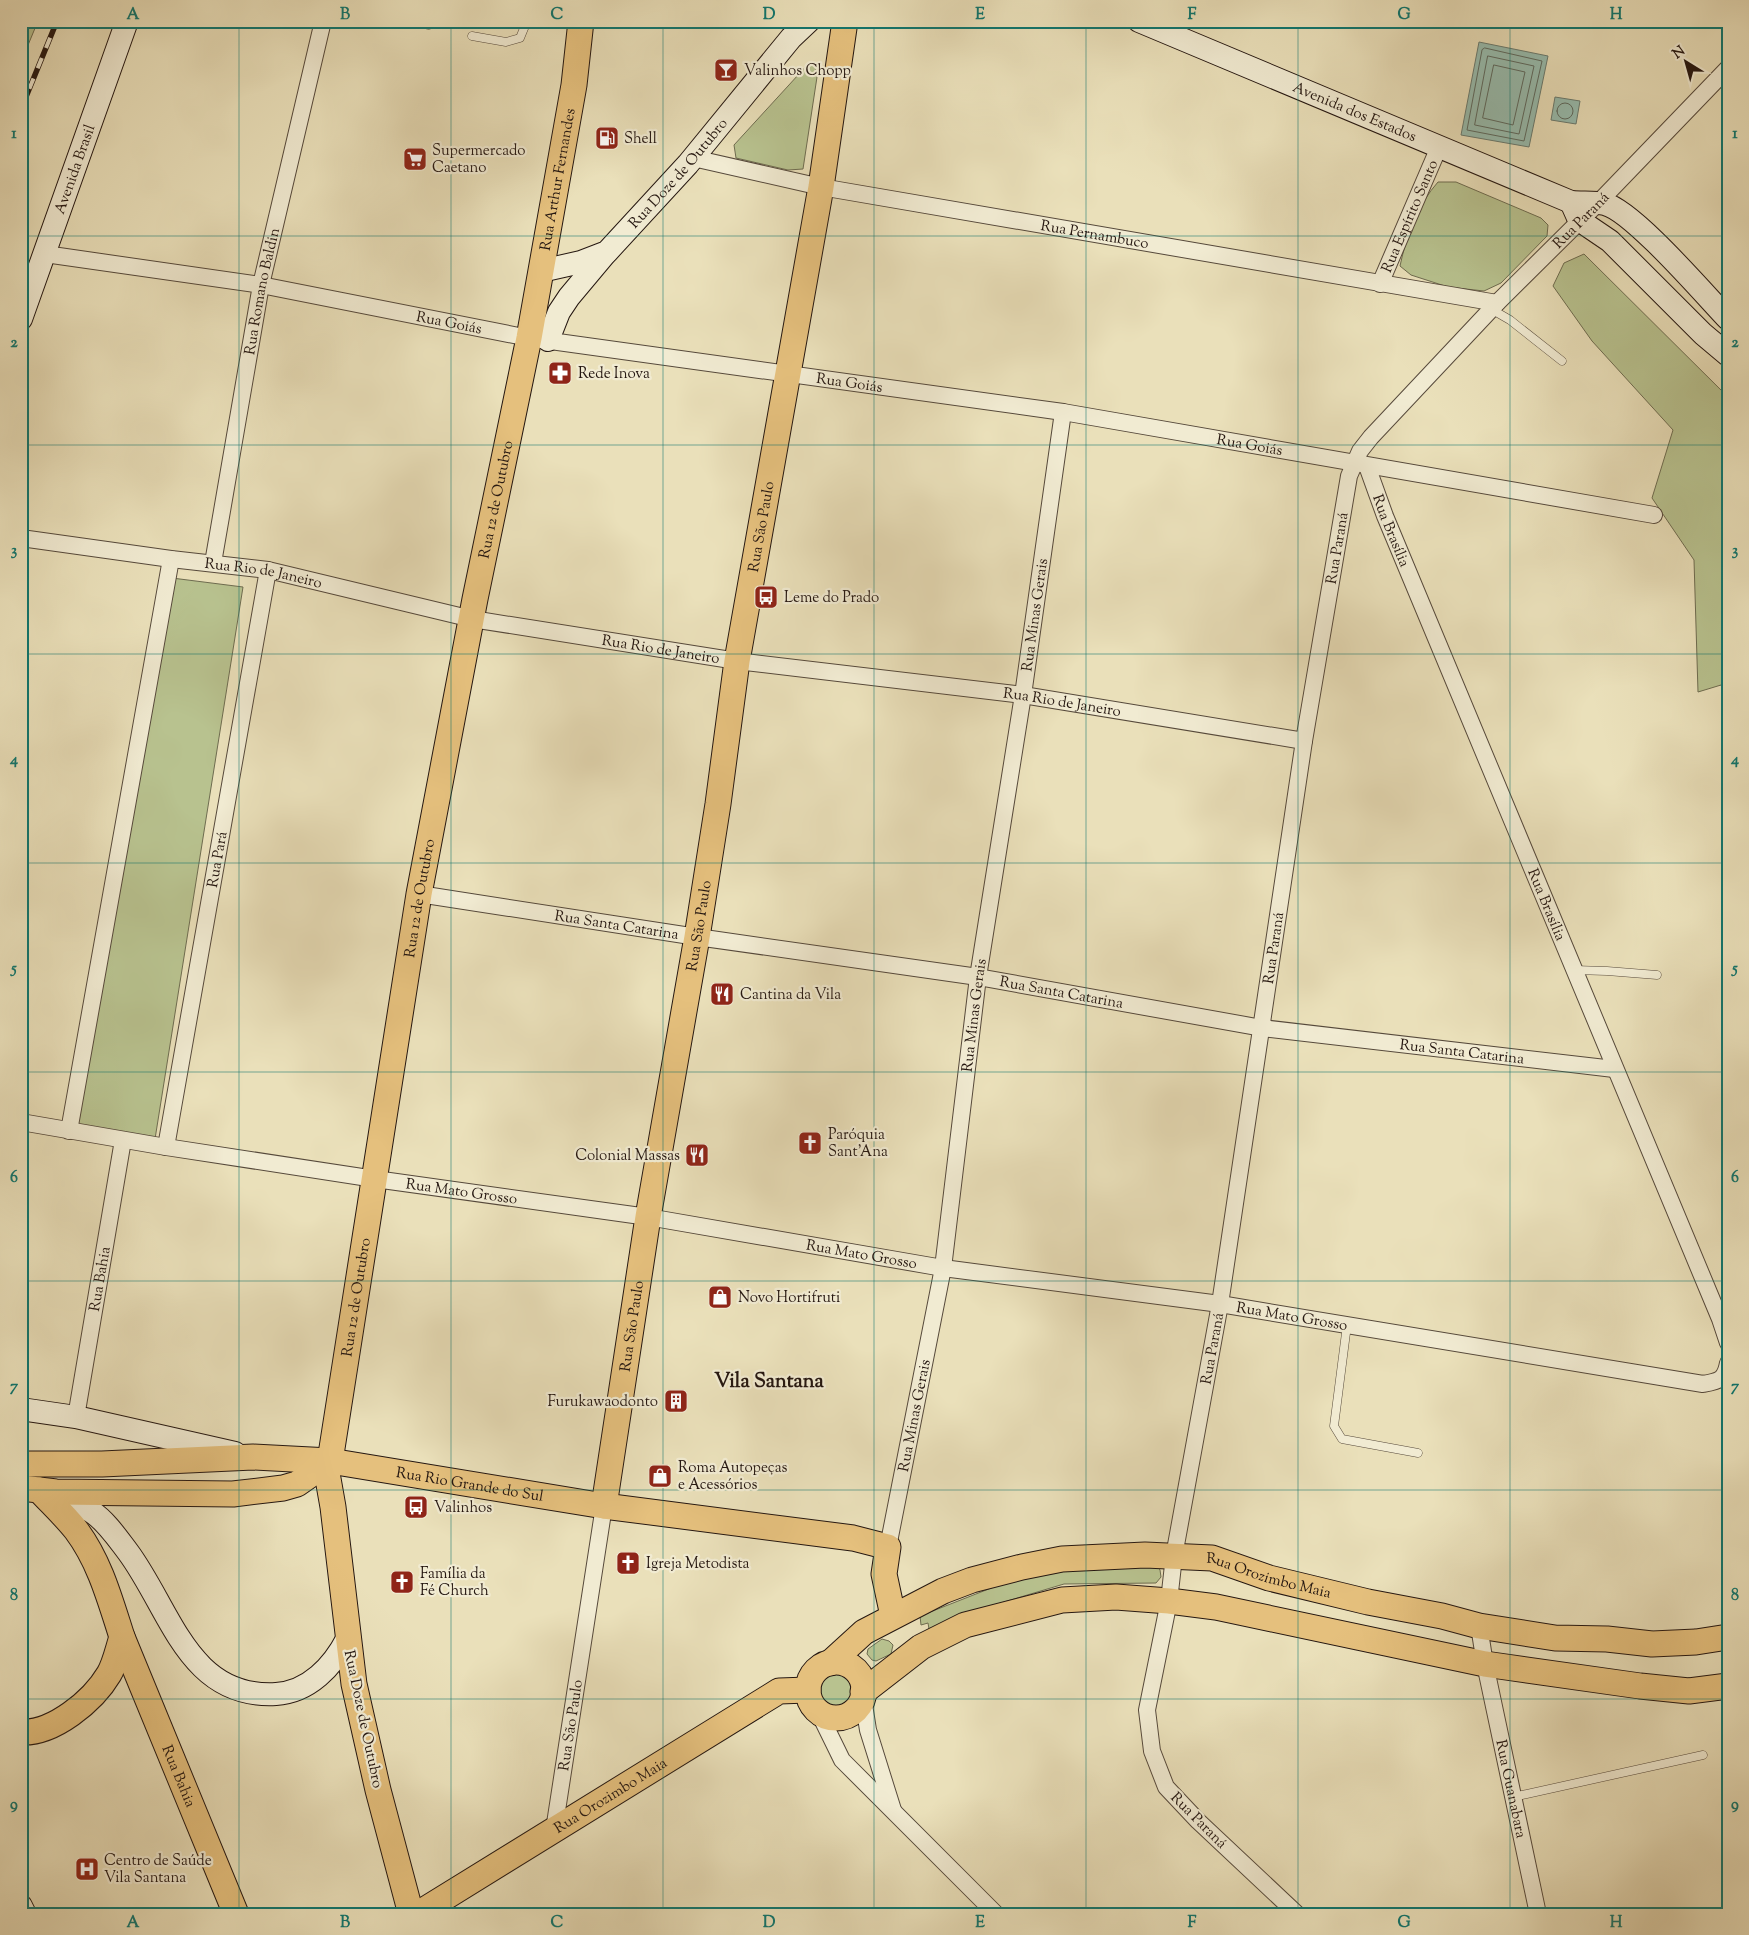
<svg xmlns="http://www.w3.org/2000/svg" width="1749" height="1935" viewBox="0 0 1749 1935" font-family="'Sorts Mill Goudy',serif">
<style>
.green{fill:#b8c28f;stroke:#6e6c50}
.water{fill:#98bdaf;stroke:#6a7b70}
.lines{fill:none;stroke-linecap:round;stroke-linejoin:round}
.shore{stroke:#5e6a60;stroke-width:1}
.lane-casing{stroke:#56493b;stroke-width:9}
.street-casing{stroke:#56493b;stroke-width:18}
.secondary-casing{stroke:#251711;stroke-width:24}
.primary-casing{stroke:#251711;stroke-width:27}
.lane{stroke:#f1ebd2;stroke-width:8}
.street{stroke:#f1ebd2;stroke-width:16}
.secondary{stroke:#f1ebd2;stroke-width:22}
.primary{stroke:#e5c07d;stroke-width:25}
.rail-casing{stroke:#251711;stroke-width:5.5}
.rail{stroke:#f1ebd2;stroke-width:4;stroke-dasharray:11;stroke-linecap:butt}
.grid{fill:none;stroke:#0f766e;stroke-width:1;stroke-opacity:0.55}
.labels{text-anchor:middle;stroke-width:4.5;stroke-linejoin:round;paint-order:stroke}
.poi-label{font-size:15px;fill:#251711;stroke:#f1ebd2;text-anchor:start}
.street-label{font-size:15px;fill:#251711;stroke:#f1ebd2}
.district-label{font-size:20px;font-weight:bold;fill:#251711;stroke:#f1ebd2}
.neatline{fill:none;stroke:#0f766e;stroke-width:2}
.grid-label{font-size:16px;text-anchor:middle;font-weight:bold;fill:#0f766e}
</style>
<rect width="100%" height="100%" fill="#eae0ba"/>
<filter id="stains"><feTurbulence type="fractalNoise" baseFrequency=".004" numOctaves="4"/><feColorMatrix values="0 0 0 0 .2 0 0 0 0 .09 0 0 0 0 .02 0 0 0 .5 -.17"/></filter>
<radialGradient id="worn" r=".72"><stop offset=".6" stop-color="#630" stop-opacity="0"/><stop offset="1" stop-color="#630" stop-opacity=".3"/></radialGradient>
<path class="green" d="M21 21H38L21 62Z
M810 62 815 66 817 77 803 169 788 170 736 158 734 145Z
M1438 182H1456L1541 218 1548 225 1547 236 1501 283 1484 291 1448 287 1411 275 1400 266C1406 237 1418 204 1438 182Z
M1584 254 1728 397V701L1721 685 1698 692 1694 560 1652 498 1673 430 1592 341 1553 286 1564 263Z
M172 578 243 587 155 1139 72 1127Z
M1157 1565 1160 1570 1161 1577 1156 1583 1064 1584 974 1611 929 1629 928 1623 921 1625 920 1616 1009 1581 1066 1568Z
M882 1639 889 1641 893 1645 891 1654 876 1661 872 1660 867 1654 868 1649Z
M817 1691a19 19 0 1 1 38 0a19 19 0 1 1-38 0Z"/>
<path class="water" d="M1479 42 1548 56 1529 147 1461 135Z
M1555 97 1580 101 1576 124 1551 120Z"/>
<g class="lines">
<path class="shore" d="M1485 48 1542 61 1524 141 1467 130 1482 50Z
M1488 56 1534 66 1519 134 1475 125Z
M1494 65 1525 72 1513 125 1483 118Z
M1557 111a8 8 0 1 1 16 0a8 8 0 1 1-16 0Z"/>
<g class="lane-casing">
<path id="lane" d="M418 23 429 25
M472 36 506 42 520 38 527 21
M1491 309 1510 320 1562 361
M1574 970 1607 971 1657 975
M1347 1325 1334 1426 1342 1439 1418 1453
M1513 1797 1703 1755"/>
</g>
<g class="street-casing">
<g id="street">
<path id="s1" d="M693 158 821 187 1497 303"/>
<path id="s2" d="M45 254 261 285 529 338 1063 412 1654 515"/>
<path id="s3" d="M1380 284 1439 147"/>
<path id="s4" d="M1367 466 1385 516 1720 1319 1728 1343"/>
<path id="s5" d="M21 538 171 559 268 570 472 619 737 661 1023 695 1304 741"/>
<path id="s6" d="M213 563 261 285 323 21"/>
<path id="s7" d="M419 894 697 937 978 977 1262 1028 1614 1069"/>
<path id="s8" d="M21 1122 166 1147 375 1179 648 1217 943 1268 1220 1304 1703 1384C1719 1381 1725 1380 1728 1363"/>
<path d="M69 1131 171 559"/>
<path id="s9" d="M166 1147 268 570"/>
<path id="s10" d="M76 1417 123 1140"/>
<path id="s11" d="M888 1547 943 1268 978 977 1023 695 1063 412"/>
<path id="s12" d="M1479 1626 1485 1664 1538 1914"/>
<path d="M863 1698 868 1730 893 1810"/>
<path d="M819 1713 842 1760 996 1914"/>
<path id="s13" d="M554 1830 604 1506"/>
<path id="s14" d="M1297 1914 1198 1821 1166 1787 1152 1751 1147 1710 1169 1601 1174 1556 1220 1304 1304 741 1349 476 1360 451 1371 437 1497 303 1597 204 1728 68"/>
</g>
</g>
<g class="secondary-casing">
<g id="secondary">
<path id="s15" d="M1139 21 1571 202C1582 203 1595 202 1605 204 1633 211 1705 295 1728 319"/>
<path d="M1571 202 1579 220 1610 241 1703 334 1728 355"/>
<path id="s16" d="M541 271 581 262 607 252 688 164 791 38 809 21"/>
<path id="s17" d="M21 319 127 21"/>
<path d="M548 340 559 312 569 297 605 254"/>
<path d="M21 1409 76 1417 235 1453"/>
<path d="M56 1492C64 1496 71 1502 79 1506 83 1508 89 1510 92 1512 106 1521 118 1539 128 1552 171 1610 188 1699 276 1694 309 1692 333 1666 347 1639"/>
<path d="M21 1906 25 1914"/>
</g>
</g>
<g class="primary-casing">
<g id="primary">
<path id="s18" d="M21 1464H102L253 1457 330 1461 604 1506 853 1538 888 1547 884 1574 893 1616"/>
<path id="s19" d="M21 1488 39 1490C51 1503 65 1516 76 1530 100 1562 110 1600 122 1637L236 1914"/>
<path d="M39 1490 56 1492 233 1494 283 1488 297 1484 330 1461"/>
<path id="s20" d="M604 1506 648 1217 697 937 718 804 737 661 821 187 845 21"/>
<circle cx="836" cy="1690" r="28"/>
<path id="s21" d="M830 1663 864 1632 943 1591 972 1580 1022 1567 1062 1559 1145 1555 1212 1558 1269 1578 1368 1602 1442 1616 1479 1626 1555 1638 1607 1639 1652 1644 1696 1642 1728 1637"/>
<path d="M863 1692 921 1647 965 1625 1062 1600 1116 1597 1169 1601 1216 1607 1485 1664 1640 1686 1689 1691 1728 1686"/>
<path d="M21 1732C53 1734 93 1701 109 1674 115 1664 118 1649 122 1637"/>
<path id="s22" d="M411 1914 378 1790 354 1684 333 1507 327 1473 330 1461 419 894 475 599 529 338 574 85 581 21"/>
<path id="s23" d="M418 1914 779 1691 808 1690"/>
</g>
</g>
<use href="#lane" class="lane"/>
<use href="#street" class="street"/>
<use href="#secondary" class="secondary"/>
<use href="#primary" class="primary"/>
<g class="rail-casing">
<path id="rail" d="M21 109 57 21"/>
</g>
<use href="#rail" class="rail"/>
</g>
<path class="grid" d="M239 21V1914M451 21V1914M663 21V1914M874 21V1914M1086 21V1914M1298 21V1914M1510 21V1914M21 236H1728M21 445H1728M21 654H1728M21 863H1728M21 1072H1728M21 1281H1728M21 1490H1728M21 1699H1728"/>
<defs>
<g id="bar-square" transform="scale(1.25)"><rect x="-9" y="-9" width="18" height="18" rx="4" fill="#8f2418" stroke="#f1ebd2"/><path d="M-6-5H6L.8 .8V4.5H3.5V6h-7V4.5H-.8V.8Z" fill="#fff"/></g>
<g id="fuel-square" transform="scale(1.25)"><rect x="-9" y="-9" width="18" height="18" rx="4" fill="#8f2418" stroke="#f1ebd2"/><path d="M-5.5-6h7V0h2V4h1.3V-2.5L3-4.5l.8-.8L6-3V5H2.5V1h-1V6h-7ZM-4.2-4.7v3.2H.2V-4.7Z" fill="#fff"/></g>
<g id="supermarket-square" transform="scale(1.25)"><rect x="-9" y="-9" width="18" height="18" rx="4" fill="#8f2418" stroke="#f1ebd2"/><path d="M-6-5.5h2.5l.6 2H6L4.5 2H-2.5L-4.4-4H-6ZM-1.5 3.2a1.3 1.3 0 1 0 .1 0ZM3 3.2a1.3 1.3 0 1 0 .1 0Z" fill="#fff"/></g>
<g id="pharmacy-square" transform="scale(1.25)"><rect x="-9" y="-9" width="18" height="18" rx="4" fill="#8f2418" stroke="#f1ebd2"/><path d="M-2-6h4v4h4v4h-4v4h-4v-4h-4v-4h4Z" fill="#fff"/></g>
<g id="bus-square" transform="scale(1.25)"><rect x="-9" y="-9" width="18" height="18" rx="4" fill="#8f2418" stroke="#f1ebd2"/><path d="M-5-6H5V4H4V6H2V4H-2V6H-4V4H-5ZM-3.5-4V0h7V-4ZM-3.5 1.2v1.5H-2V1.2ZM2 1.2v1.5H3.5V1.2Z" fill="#fff"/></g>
<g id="restaurant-square" transform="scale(1.25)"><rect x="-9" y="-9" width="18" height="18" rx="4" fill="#8f2418" stroke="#f1ebd2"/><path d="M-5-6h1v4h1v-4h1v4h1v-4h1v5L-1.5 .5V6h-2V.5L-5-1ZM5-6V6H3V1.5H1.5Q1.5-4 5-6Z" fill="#fff"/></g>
<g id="church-square" transform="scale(1.25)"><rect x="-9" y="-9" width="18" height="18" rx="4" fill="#8f2418" stroke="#f1ebd2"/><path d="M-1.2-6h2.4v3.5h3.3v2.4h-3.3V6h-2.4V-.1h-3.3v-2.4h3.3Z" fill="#fff"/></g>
<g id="shop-square" transform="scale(1.25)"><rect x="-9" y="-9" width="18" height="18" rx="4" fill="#8f2418" stroke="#f1ebd2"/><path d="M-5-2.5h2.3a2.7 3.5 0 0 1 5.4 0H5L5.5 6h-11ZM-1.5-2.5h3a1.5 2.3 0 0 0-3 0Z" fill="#fff"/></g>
<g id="building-square" transform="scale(1.25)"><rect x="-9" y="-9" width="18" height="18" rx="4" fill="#8f2418" stroke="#f1ebd2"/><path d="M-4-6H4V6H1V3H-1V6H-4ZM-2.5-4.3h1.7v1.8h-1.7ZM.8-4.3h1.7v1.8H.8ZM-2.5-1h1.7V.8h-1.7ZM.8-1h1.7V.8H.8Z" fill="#fff"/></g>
<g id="hospital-square" transform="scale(1.25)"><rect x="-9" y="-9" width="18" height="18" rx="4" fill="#8f2418" stroke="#f1ebd2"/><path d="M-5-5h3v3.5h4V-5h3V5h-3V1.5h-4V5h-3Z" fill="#fff"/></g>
</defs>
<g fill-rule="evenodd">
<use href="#bar-square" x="726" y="70"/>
<use href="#fuel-square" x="607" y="138"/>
<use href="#supermarket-square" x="415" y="159"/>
<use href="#pharmacy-square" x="560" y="373"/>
<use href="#bus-square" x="766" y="597"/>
<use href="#restaurant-square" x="722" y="994"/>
<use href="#church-square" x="810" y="1143"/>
<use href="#restaurant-square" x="697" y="1155"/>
<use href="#shop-square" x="720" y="1297"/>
<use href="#building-square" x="676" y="1401"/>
<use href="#shop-square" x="660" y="1476"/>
<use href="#bus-square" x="416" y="1507"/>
<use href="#church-square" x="628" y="1563"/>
<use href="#church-square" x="402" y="1582"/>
<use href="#hospital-square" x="87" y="1869"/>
</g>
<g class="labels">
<g class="poi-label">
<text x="744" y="75">Valinhos Chopp</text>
<text x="624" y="143">Shell</text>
<text x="432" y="155">Supermercado<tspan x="432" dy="17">Caetano</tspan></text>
<text x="578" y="378">Rede Inova</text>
<text x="784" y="602">Leme do Prado</text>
<text x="740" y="999">Cantina da Vila</text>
<text x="828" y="1139">Paróquia<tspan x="828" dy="17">Sant'Ana</tspan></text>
<text x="680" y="1160" text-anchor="end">Colonial Massas</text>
<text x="738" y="1302">Novo Hortifruti</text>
<text x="658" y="1406" text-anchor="end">Furukawaodonto</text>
<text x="678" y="1472">Roma Autopeças<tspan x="678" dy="17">e Acessórios</tspan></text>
<text x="434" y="1512">Valinhos</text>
<text x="646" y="1568">Igreja Metodista</text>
<text x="420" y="1578">Família da<tspan x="420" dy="17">Fé Church</tspan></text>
<text x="104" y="1865">Centro de Saúde<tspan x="104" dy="17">Vila Santana</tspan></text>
</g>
<g class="street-label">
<text dy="5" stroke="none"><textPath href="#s15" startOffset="234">Avenida dos Estados</textPath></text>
<text dy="5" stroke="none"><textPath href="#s17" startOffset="159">Avenida Brasil</textPath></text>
<text dy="5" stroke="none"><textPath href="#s16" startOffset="175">Rua Doze de Outubro</textPath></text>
<text dy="5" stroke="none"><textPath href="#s22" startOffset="1764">Rua Arthur Fernandes</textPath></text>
<text dy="5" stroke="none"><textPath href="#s3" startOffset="74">Rua Espírito Santo</textPath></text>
<text dy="5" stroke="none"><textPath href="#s14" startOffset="1860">Rua Paraná</textPath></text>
<text dy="5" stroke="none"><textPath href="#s1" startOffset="409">Rua Pernambuco</textPath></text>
<text dy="5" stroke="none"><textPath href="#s6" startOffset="276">Rua Romano Baldin</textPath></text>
<text dy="5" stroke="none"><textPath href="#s2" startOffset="410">Rua Goiás</textPath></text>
<text dy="5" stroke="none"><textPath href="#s2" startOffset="815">Rua Goiás</textPath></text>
<text dy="5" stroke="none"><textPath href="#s2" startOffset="1220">Rua Goiás</textPath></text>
<text dy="5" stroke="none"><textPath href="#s22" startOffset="1438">Rua 12 de Outubro</textPath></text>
<text dy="5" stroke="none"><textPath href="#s20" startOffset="992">Rua São Paulo</textPath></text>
<text dy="5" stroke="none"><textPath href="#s4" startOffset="69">Rua Brasília</textPath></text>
<text dy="5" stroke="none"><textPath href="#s14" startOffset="1440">Rua Paraná</textPath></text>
<text dy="5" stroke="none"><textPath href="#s5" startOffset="245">Rua Rio de Janeiro</textPath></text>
<text dy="5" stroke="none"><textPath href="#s11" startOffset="944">Rua Minas Gerais</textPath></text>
<text dy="5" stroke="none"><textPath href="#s5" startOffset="650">Rua Rio de Janeiro</textPath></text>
<text dy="5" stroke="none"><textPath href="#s5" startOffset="1055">Rua Rio de Janeiro</textPath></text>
<text dy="5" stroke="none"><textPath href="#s9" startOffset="292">Rua Pará</textPath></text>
<text dy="5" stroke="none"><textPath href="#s22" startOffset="1032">Rua 12 de Outubro</textPath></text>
<text dy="5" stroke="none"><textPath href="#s4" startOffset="474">Rua Brasília</textPath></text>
<text dy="5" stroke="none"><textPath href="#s7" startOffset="200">Rua Santa Catarina</textPath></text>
<text dy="5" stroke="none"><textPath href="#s20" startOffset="588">Rua São Paulo</textPath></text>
<text dy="5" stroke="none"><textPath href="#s14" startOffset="1035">Rua Paraná</textPath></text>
<text dy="5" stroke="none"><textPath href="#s7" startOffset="650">Rua Santa Catarina</textPath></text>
<text dy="5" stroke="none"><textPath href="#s11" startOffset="539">Rua Minas Gerais</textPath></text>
<text dy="5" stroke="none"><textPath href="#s7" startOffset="1055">Rua Santa Catarina</textPath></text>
<text dy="5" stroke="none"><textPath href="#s8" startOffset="446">Rua Mato Grosso</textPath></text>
<text dy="5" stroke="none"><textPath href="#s8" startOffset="851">Rua Mato Grosso</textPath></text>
<text dy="5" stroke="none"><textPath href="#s10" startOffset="140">Rua Bahia</textPath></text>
<text dy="5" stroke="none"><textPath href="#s22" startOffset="628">Rua 12 de Outubro</textPath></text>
<text dy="5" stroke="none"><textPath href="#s8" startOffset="1286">Rua Mato Grosso</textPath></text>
<text dy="5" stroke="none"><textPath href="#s20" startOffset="182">Rua São Paulo</textPath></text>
<text dy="5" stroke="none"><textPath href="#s14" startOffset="630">Rua Paraná</textPath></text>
<text dy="5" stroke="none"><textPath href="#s11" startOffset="134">Rua Minas Gerais</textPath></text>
<text dy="5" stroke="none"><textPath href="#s18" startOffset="451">Rua Rio Grande do Sul</textPath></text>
<text dy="5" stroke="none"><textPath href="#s21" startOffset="468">Rua Orozimbo Maia</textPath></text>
<text transform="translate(364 1719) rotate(78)" y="5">Rua Doze de Outubro</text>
<text dy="5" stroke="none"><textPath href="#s13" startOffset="106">Rua São Paulo</textPath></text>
<text dy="5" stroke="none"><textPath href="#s19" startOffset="340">Rua Bahia</textPath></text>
<text dy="5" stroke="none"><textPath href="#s12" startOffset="166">Rua Guanabara</textPath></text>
<text dy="5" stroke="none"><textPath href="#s23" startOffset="226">Rua Orozimbo Maia</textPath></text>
<text transform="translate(1199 1820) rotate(45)" y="5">Rua Paraná</text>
</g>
<g class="district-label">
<text x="769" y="1387">Vila Santana</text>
</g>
</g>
<rect width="1749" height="1935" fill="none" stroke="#eae0ba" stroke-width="55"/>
<g transform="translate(1686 62) rotate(323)" stroke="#f1ebd2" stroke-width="4" paint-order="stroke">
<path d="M0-4L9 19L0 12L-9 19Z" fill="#251711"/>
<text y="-8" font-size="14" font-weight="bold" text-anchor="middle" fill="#251711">N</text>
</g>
<rect x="28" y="28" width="1694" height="1880" class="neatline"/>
<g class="grid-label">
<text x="133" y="19">A</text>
<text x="345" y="19">B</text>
<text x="557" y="19">C</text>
<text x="769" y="19">D</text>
<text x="980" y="19">E</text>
<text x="1192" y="19">F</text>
<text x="1404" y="19">G</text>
<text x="1616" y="19">H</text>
<text x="14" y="138">1</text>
<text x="1735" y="138">1</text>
<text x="14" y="347">2</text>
<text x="1735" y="347">2</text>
<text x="14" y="555">3</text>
<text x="1735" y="555">3</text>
<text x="14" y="764">4</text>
<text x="1735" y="764">4</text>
<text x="14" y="973">5</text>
<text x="1735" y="973">5</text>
<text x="14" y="1182">6</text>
<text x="1735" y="1182">6</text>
<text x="14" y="1391">7</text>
<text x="1735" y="1391">7</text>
<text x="14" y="1600">8</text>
<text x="1735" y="1600">8</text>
<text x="14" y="1809">9</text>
<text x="1735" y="1809">9</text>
<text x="133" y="1927">A</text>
<text x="345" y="1927">B</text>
<text x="557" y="1927">C</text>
<text x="769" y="1927">D</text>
<text x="980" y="1927">E</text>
<text x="1192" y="1927">F</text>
<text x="1404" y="1927">G</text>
<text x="1616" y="1927">H</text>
</g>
<rect width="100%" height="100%" filter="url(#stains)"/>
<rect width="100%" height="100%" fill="url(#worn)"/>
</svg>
